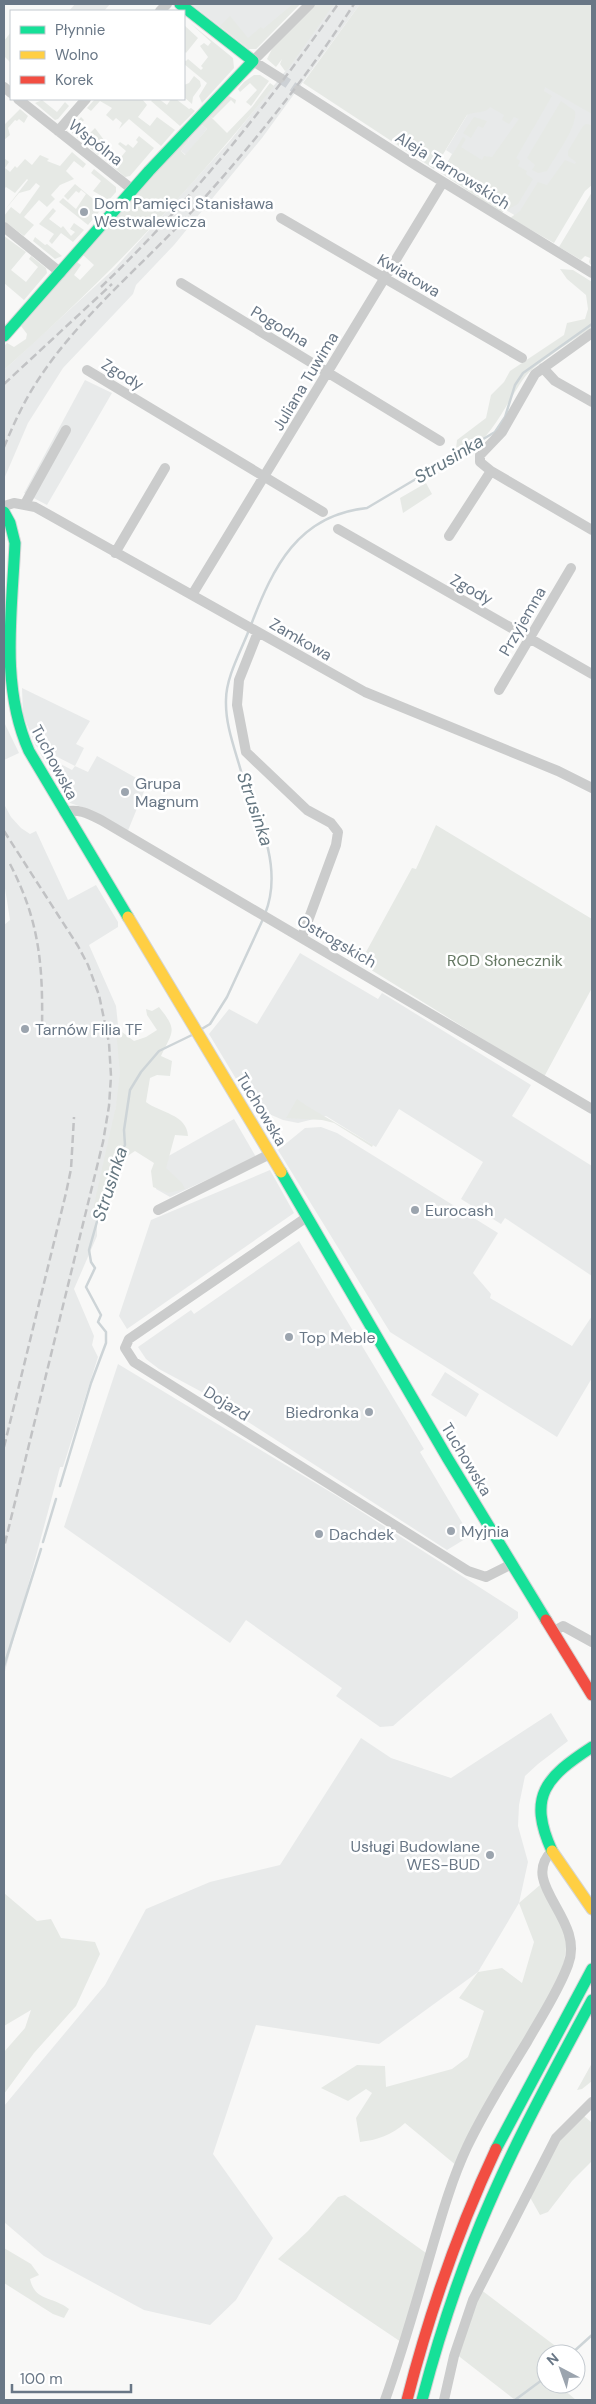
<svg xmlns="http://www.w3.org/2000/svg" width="596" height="2404" viewBox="0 0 596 2404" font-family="'DM Sans',sans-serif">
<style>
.built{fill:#e8eaea}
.green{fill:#e6e9e5}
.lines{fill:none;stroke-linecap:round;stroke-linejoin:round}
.stream{stroke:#cdd4d7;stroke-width:2.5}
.street-tunnel{stroke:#cdd1d5;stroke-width:10;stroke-dasharray:10 5;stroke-linecap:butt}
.fast-casing{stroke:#d4d5d5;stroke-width:13}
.slow-casing{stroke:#d4d5d5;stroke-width:13}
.jam-casing{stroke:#d4d5d5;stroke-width:13}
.street{stroke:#cbcccc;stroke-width:10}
.fast{stroke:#16e098;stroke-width:11}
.slow{stroke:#ffcf43;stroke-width:11}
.jam{stroke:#f24e42;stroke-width:11}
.rail{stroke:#c1c2c4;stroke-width:2.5;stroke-dasharray:8 4;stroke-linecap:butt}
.poi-dot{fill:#9ba4ae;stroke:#fff;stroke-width:2}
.labels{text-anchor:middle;stroke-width:5;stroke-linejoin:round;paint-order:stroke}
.street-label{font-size:16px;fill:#697786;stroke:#fff}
.poi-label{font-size:16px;fill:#697786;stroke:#fff;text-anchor:start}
.park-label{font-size:16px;fill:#667964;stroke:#fff}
.water-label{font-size:18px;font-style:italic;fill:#657781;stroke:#fff}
</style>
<rect width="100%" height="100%" fill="#f8f8f7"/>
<path class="built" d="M75 4H110L104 11H69Z
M191 4H300L256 49H249Z
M328 4H360L262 138 174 245 136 285 133 294 63 368 28 423 4 479V370L115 268 229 142 287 69Z
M543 84 592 113V171L553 238 442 172 452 154 446 150 480 94Z
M202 125 207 129 186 155 181 151 189 141 186 138Z
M85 380 112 393 47 505 24 493Z
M22 688 90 721 76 744 84 748 75 766 88 772 97 756 147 784 127 833 88 809 70 803 40 753 72 770 75 766 36 746 23 715Z
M4 722 19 753 4 760Z
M4 804 11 817 21 828 30 834 36 831 68 900 96 885 118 922V927L89 945 116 1006 123 1072 97 1205V1236L74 1289 94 1336 92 1345 98 1357 63 1467H60L4 1675V925L10 920 4 882Z
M300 953 378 999 382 993 531 1085 512 1116 592 1166V1276L505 1218 501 1224 461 1199 483 1162 399 1109 376 1147 326 1116 298 1123 283 1120 253 1107 209 1034 229 1009 257 1024Z
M234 1119 256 1157 170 1197 156 1189 165 1158Z
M321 1127 337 1133 498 1233 473 1273 491 1294 490 1298 572 1346 592 1316V1378L557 1437 390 1332 278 1150 305 1128Z
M270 1170 294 1213 127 1329 119 1316 151 1220Z
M299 1241 424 1449 420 1452 470 1536 447 1550 200 1391 159 1369 146 1359 138 1347 191 1310 194 1314Z
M118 1364 337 1496 518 1612V1618L393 1726 380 1727 336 1696 342 1688 246 1620 230 1643 64 1527Z
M445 1372 479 1394 466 1417 431 1395Z
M551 1713 568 1741 538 1764 525 1776 519 1805 518 1826 528 1862 519 1903 478 1972 379 2044 256 2025 213 2154 273 2238 236 2300 210 2325 144 2310 44 2256 4 2222V2106L105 1985 146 1909 210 1882 280 1865 361 1738 391 1758 451 1778Z"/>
<path class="green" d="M293 4H300L256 49H249L220 26 230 16 248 38 261 27 263 29Z
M315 4H334L288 69 285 71 280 64 282 59 276 67 267 59 272 49Z
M360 4H592V114L545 87 544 91 552 96 516 158 520 161 518 166 527 171 526 174 533 179 518 204 501 213 441 173 463 137 466 139 461 147 482 160 484 156 492 157 519 119 514 117 509 124 502 120 504 115 490 107C485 114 475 111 467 115L434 169 303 83Z
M190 23 233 58 234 68 202 103 199 96 207 83 184 64V60L186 61 188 59 201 70 203 68 201 66 208 57 200 46 204 43 208 46 211 42Z
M184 25 198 38 186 53 184 51Z
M11 32V60L10 62 4 56V41Z
M254 75H260L269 81 251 106 246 102 257 90 250 83 240 92 238 89 244 82Z
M194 76 200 81 201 86 193 97 192 104 184 97V85L189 83Z
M270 83 274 86C190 191 105 280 4 370L5 345 7 343 14 347 26 339 27 334 21 326 77 262 81 265 74 275 80 280 94 265 83 255 186 138 189 141 181 151 185 155 207 129 202 125 196 132 194 130 229 96 236 100 235 104 231 100 213 118 211 117 227 133 252 107Z
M95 99H142L147 105 138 117 150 126 157 117 175 130 161 146 129 119 119 129 122 123 116 118 113 121 106 115 112 108 100 101 91 111 87 108Z
M153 99H159L167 105 171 99H176L189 109 191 108 195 111 180 126 151 101Z
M42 100 57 112 65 102 69 106 58 119 55 120 35 103Z
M561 101 575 111C578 127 555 156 547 171L538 173 532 170 535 165 527 158Z
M20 109 28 116 24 123 19 119 17 121 15 120 8 128 10 135 4 140 5 124Z
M81 117 84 120 77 129 86 137 95 128 107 144 98 155 70 131Z
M474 117 487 121 483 128 478 126 471 138 463 133Z
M586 124 592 125V185L585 191 554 243 510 218 520 211 538 182 547 185 565 160 575 164 576 162 568 156V151L583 126Z
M139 136 154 148 130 176 125 177 104 159 109 153 118 161 126 151 118 144 120 142 126 146 128 144 133 148 138 142 136 140Z
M72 152 86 164 83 168 74 161 66 171 74 179 60 185 51 195 55 199 47 207 39 200 24 217 34 225 24 236 4 221V216L11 207 20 214 40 186 36 183 30 190 19 193 4 211 28 180 27 179 15 193 6 187 4 189V158L9 162 5 168 10 172 15 166 17 168 25 159 32 165 40 155 49 159 47 161 60 166Z
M94 169 116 187V192L109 200 93 191 101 181 91 173Z
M75 184 103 207 88 225 59 202 63 198 76 209 86 194 81 190 79 193 76 191 68 200 64 196Z
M592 192V267L589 262 590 258 585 256 581 260 559 247Z
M53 208 56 211 49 219 61 228 63 226 71 236 75 232 70 229 74 223 84 230 73 242 61 233 52 244 49 241 54 234 39 224Z
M4 236 26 252 11 270 26 282 38 267 29 259 31 256 46 268 47 273 24 300 4 283Z
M35 237 45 245 47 244 62 256 55 259 33 241Z
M560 269 573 270 592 282V327C577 338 533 365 524 378 505 405 494 435 466 454L456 449 457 440 486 418 491 395 504 382 510 371 564 335 567 323 585 319 588 309 586 295 567 279Z
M426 483 432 494 403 513 400 498Z
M436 825 592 919V988L544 1077 360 963 412 868 416 869Z
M159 1007C178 1031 173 1030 161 1056L172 1061 170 1076 157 1075 150 1078 146 1102C160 1113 187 1114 188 1136L175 1135 166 1168 182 1183 185 1189 168 1193 153 1187 151 1171 154 1163 135 1151 129 1155 108 1191 101 1210 92 1214 116 1106 120 1073 116 1030 122 1032 134 1041 146 1037 157 1030 147 1015 146 1009 152 1011Z
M297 1099 307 1106 373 1145 372 1147 334 1123 322 1120 286 1118Z
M540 1885 566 1928V1948L563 1969 457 2166 405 2123C392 2135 377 2140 360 2142L356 2118 372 2093 366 2089 348 2101 321 2088 357 2065 385 2066 386 2087 452 2069 468 2057 484 2011 459 1998 478 1972 502 1968 522 1983 534 1942 519 1903Z
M4 1893 37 1921 51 1919 61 1938 95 1942 100 1954 76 2006 34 2053 4 2094V2052L25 2028 31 2010 4 2026Z
M592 2063V2081L582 2089 577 2090Z
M583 2115 592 2123V2161L572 2181 548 2212 540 2215 527 2192 554 2141Z
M345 2195 426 2253 401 2342 278 2259 308 2231 338 2197Z
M4 2248 31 2264 39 2275 30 2279C35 2302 53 2296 69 2309L64 2318 53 2314 4 2283Z
M480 2289 566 2354H546V2384H564L562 2388 576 2400H515L456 2354Z"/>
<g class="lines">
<path class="stream" d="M251 625C273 567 298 515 367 508L495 432 505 417 515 385 523 373 592 324
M249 630C241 651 226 677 226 700 225 730 239 758 245 787 263 826 282 872 265 914
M200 1030 210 1024 227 997 263 919
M60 1486 91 1383 106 1343V1332L98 1322 101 1315 86 1287 95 1268 91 1262 89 1250 112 1168 125 1145 124 1130 130 1090 141 1072 159 1051 194 1034
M43 1542 56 1499
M4 1666 41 1549
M571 2354 592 2335
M515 2400 546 2377"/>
<path class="street-tunnel" d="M280 78 298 90"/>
<g class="fast-casing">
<path id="fast" d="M4 336 149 171 253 61 180 4
M4 512 10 523 15 543C12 612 0 686 29 751L128 917
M281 1172 448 1459 546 1620
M552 1851C527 1796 546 1777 592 1747
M496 2149 592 1969
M422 2400C436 2347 452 2296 472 2245 505 2160 549 2080 592 2000"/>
</g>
<g class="slow-casing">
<path id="slow" d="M128 917 281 1172
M552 1851 592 1909"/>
</g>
<g class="jam-casing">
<path id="jam" d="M546 1620 592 1695
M407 2400C429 2314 458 2230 496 2149"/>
</g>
<path class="street" d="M160 11 167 4
M280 78 253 61 310 4
M4 87 11 93
M298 90 417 166 592 273
M18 99 133 190
M58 131 86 99
M281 218 522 358
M4 227 61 273
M181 283 440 441
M543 368 555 381 592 402
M87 370 323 512
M491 471 592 530
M25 504 66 430
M4 506 14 503 35 507 365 692 558 771 592 788
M338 529 592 674
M449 536 491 471 480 462V455L502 432 535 374 592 333
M115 553 165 468
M192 595 443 182
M258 632 239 680 237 705 246 752 307 810 331 823 338 832 336 845 302 937
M499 690 571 568
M64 812C78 808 89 814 101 820L592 1109
M158 1210 270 1154
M307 1217 129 1339 125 1348 134 1362 468 1571 486 1577 512 1564
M554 1631 563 1626 592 1642
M385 2400C403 2350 417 2299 432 2248 442 2214 452 2179 467 2147 484 2111 506 2076 527 2042 541 2017 558 1992 568 1965 586 1919 518 1884 552 1851
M444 2400 454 2356 473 2300 556 2138 592 2102"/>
<use href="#fast" class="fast"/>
<use href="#slow" class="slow"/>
<use href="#jam" class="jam"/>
<path class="rail" d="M101 287C191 201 268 105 338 4
M4 384 112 284
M4 447C14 423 25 399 40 377 81 315 146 262 196 207 253 144 308 76 354 4
M4 831 78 946 88 965 99 995 109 1043 111 1076 109 1106 103 1142 4 1547
M10 864C40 922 43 966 42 1030
M4 1447 66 1193 71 1169 74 1117"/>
</g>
<g class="poi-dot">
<circle cx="84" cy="212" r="5"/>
<circle cx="125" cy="792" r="5"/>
<circle cx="25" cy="1029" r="5"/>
<circle cx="415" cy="1210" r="5"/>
<circle cx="289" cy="1337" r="5"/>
<circle cx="369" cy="1412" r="5"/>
<circle cx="451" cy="1531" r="5"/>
<circle cx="319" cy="1534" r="5"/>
<circle cx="490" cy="1855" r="5"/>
</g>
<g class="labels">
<g class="street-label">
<text transform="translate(96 142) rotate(38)" y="6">Wspólna</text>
<text transform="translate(453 170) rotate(32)" y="6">Aleja Tarnowskich</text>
<text transform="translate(409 275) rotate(30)" y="6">Kwiatowa</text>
<text transform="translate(280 326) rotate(31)" y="6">Pogodna</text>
<text transform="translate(123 374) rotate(31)" y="6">Zgody</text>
<text transform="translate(305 381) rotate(-59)" y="6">Juliana Tuwima</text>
<text transform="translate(472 589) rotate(29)" y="6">Zgody</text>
<text transform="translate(522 621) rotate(-60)" y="6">Przyjemna</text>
<text transform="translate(301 639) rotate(30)" y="6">Zamkowa</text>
<text transform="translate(55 762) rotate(62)" y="6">Tuchowska</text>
<text transform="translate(337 941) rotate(30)" y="6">Ostrogskich</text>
<text transform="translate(262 1109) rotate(59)" y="6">Tuchowska</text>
<text transform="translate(227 1403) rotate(32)" y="6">Dojazd</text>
<text transform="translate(467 1459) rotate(59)" y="6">Tuchowska</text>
</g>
<g class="poi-label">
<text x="94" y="209">Dom Pamięci Stanisława<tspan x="94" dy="18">Westwalewicza</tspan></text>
<text x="135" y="789">Grupa<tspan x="135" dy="18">Magnum</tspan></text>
<text x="35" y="1035">Tarnów Filia TF</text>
<text x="425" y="1216">Eurocash</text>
<text x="299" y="1343">Top Meble</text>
<text x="359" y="1418" text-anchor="end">Biedronka</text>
<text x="461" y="1537">Myjnia</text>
<text x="329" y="1540">Dachdek</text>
<text x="480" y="1852" text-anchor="end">Usługi Budowlane<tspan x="480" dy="18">WES-BUD</tspan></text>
</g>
<g class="park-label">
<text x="505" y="966">ROD Słonecznik</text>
</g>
<g class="water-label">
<text transform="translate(449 459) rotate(-31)" y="6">Strusinka</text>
<text transform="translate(255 809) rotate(71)" y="6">Strusinka</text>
<text transform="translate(110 1184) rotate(-72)" y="6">Strusinka</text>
</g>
</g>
<rect width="596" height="2404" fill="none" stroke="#697786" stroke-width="10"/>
<rect x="10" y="10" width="175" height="90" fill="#ffffff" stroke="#c3c9cf"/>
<rect x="20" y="26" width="25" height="8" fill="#16e098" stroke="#c3c9cf"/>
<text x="55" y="35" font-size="15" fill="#697786">Płynnie</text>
<rect x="20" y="51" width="25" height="8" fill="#ffcf43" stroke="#c3c9cf"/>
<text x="55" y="60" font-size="15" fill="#697786">Wolno</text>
<rect x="20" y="76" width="25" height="8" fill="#f24e42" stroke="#c3c9cf"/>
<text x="55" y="85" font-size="15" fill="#697786">Korek</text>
<g transform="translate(561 2369) rotate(319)"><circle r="24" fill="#ffffff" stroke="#c3c9cf"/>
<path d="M0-4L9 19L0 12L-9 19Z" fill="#9ba4ae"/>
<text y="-8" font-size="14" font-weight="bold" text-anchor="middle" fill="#697786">N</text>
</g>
<path d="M12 2384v8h119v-8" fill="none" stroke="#697786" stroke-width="2.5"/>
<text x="20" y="2384" font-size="15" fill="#697786" stroke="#ffffff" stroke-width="4" paint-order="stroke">100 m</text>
</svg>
